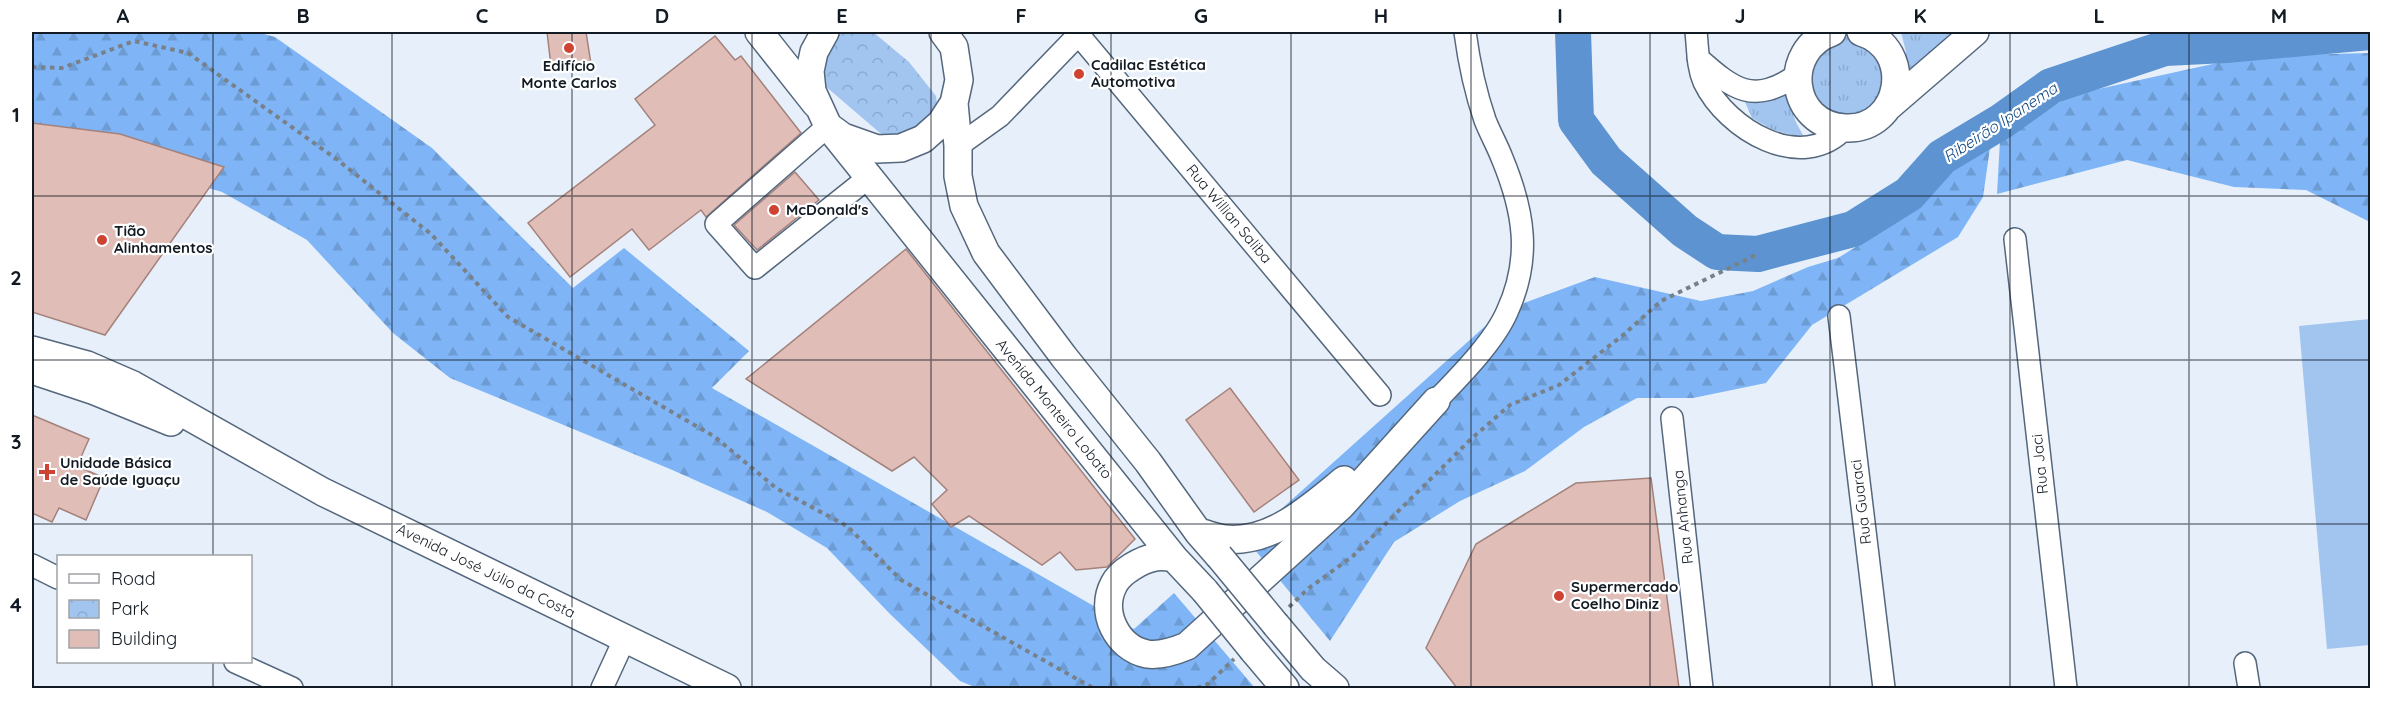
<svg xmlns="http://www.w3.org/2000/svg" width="2402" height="720" viewBox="0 0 2402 720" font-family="Quicksand,sans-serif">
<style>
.grass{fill:url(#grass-tufts)}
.forest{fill:url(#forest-firs)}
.park{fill:url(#park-crowns)}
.garden{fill:#a2c5f0}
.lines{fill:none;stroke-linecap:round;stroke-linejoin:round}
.river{stroke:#5d93d1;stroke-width:36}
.building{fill:#e1bdb7;stroke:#a4827c;stroke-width:1.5}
.minor-casing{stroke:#54677d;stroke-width:24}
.major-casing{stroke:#54677d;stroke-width:30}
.path{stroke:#78818a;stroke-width:4;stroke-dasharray:4.5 4.5;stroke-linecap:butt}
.minor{stroke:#fff;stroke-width:21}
.major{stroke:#fff;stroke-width:27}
.major-bridge-casing{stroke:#54677d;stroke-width:30;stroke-linecap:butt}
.major-bridge{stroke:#fff;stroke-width:27}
.grid{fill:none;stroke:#121a23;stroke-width:1.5;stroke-opacity:0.55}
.poi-dot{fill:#cf4333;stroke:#fff;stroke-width:2}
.labels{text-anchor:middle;stroke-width:4.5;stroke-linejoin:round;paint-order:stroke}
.poi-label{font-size:15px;font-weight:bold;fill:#121a23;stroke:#fff;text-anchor:start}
.street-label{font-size:15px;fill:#121a23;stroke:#fff}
.water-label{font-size:16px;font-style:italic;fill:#154c86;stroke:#fff}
.neatline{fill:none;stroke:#121a23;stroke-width:2}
.grid-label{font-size:20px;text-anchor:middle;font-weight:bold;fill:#121a23}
</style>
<defs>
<pattern id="grass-tufts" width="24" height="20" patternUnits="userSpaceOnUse" patternTransform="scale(1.5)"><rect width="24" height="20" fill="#a2c5f0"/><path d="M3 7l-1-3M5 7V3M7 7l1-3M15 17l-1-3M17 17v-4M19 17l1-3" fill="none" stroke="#8aa9ce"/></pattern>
<pattern id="forest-firs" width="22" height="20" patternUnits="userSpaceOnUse" patternTransform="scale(1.5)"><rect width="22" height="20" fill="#7fb5f6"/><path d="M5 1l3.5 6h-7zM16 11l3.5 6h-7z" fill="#6d9bd3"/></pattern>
<pattern id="park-crowns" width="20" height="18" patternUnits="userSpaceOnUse" patternTransform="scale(1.5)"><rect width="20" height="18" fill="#a2c5f0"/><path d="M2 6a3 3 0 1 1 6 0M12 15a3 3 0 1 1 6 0" fill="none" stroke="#8aa9ce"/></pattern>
</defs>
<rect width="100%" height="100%" fill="#e7f0fa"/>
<path class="grass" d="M1901 32H1962L1934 58 1902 75 1906 52Z
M1849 36 1875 46 1887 96 1855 120 1817 107 1808 68 1836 38Z
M1791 90C1789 110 1795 122 1805 138L1773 130 1752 118 1745 102 1778 97Z"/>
<path class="forest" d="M32 32H257L275 37 432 148 573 288 624 248 749 351 712 388 1134 629 1174 593 1255 688H977L960 681 889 613 827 548 767 512 670 469 450 378 393 333 307 240 222 192 133 166 32 152Z
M2370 53V222L2306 190 2234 187 2127 160 1997 194 2000 140 2071 95 2249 56Z
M1990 148 1983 197 1958 237 1812 325 1766 383 1693 398H1637L1584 427 1525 471 1460 501 1394 542 1330 641 1245 538 1248 539 1502 311 1595 277 1701 301 1753 291 1808 267 1838 258 1899 220 1965 151Z"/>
<path class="park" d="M838 32H873L909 62 936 96 938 113 925 128 887 139 817 79Z"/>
<path class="garden" d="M2370 319V645L2327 649 2299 326Z"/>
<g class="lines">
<path class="river" d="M1573 32 1576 120 1606 161 1685 231 1717 252 1758 254 1853 229 1909 194 1942 157 2002 121 2051 86 2165 48 2226 45 2370 32"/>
</g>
<path class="building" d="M547 32H586L591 64 551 66Z
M715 36 735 60 741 56 801 133 706 217 701 210 649 250 632 229 570 277 528 223 655 125 635 99Z
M32 123 120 134 224 167 105 335 32 312Z
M795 172 819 200 757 250 734 225Z
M906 249 1135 539 1107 567 1076 570 1060 552 1042 565 969 516 951 527 932 504 947 490 914 457 892 471 746 379Z
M1230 388 1299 480 1254 512 1186 420Z
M32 415 89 439 77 466 104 478 86 520 59 508 52 522 32 513Z
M1651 478 1679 688H1457L1426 648 1476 544 1576 483Z"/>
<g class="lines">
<g class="minor-casing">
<path id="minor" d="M1696 32C1698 48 1697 66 1704 82 1727 130 1802 174 1845 128
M1078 34 1380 395
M1698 58C1734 90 1753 105 1797 75
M828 126 716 224 755 268 868 178
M958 146 1000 116 1081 32
M2015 239 2066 688
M1839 316 1884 688
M1436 401C1459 377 1494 342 1507 312 1532 258 1524 211 1502 158 1497 145 1490 133 1485 120 1475 91 1469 62 1465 32
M1672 418 1702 688
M32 565 58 578
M235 662 292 688
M2245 663 2249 688
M602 688 625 638"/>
</g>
<g class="major-casing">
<path id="major" d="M759 32 816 104
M825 32 814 52 810 71 812 91 828 126 843 137 877 149 901 148 923 139 941 123 954 103 959 80 954 47 943 32
M1832 32C1781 50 1789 125 1845 128 1902 131 1916 49 1861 32
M954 103 958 146V176L964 206 986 253 1064 357 1148 462 1198 532 1219 556
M1888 107 1975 32
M828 126 1174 558 1205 591
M32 350 87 365 133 385 323 492 727 688
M32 370 95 391 171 422
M1198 532C1207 534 1216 538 1225 539 1271 544 1311 507 1344 480
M1174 558C1168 557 1161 556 1156 557 1142 559 1120 572 1114 584 1099 612 1117 648 1147 654 1160 656 1175 651 1187 646L1341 506 1436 401
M1276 625 1313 669 1335 688
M1253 650 1285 688"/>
</g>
<path class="path" d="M32 67 62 68 134 41 188 53 335 158 431 234 508 317 715 437 776 488 847 526 901 580 1093 688
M1289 607 1309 588 1353 556 1470 440 1510 405 1559 385 1622 336 1661 301 1758 254
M1197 688 1208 684 1234 659"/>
<use href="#minor" class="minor"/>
<use href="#major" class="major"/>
<g class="major-bridge-casing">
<path id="major-bridge" d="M1219 556 1276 625
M1205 591 1253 650"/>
</g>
<use href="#major-bridge" class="major-bridge"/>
</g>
<path class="grid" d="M213 32V556M392 32V688M572 32V688M752 32V688M931 32V688M1111 32V688M1291 32V688M1471 32V688M1650 32V688M1830 32V688M2010 32V688M2189 32V688M32 196H2370M32 360H2370M32 524H2370M213 662V688"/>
<g class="poi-dot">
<circle cx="569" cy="48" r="6"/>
<circle cx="1079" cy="74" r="6"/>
<circle cx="774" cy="210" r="6"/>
<circle cx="102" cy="240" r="6"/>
<path d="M44 463h6v6h6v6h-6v6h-6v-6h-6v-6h6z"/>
<circle cx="1559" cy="596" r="6"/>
</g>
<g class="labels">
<g class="poi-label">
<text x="1091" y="70">Cadilac Estética<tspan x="1091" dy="17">Automotiva</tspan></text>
<text x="569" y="71" text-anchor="middle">Edifício<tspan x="569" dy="17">Monte Carlos</tspan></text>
<text x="786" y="215">McDonald's</text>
<text x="114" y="236">Tião<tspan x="114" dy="17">Alinhamentos</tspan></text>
<text x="60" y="468">Unidade Básica<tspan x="60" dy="17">de Saúde Iguaçu</tspan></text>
<text x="1571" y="592">Supermercado<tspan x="1571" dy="17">Coelho Diniz</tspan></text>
</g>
<g class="street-label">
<text transform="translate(1229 214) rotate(50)" y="5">Rua Willian Saliba</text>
<text transform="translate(1054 409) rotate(51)" y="5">Avenida Monteiro Lobato</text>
<text transform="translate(2040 464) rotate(-96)" y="5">Rua Jaci</text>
<text transform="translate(1861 502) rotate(-97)" y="5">Rua Guaraci</text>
<text transform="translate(1683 517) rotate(-96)" y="5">Rua Anhanga</text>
<text transform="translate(486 571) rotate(26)" y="5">Avenida José Júlio da Costa</text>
</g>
<g class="water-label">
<text transform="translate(2000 122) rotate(-33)" y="6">Ribeirão Ipanema</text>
</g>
</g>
<rect width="2402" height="720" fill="none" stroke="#ffffff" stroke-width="66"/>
<rect x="57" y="555" width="195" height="108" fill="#ffffff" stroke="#a0a3a7" stroke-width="1.5"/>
<rect x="69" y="574" width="30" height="9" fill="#ffffff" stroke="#a0a3a7" stroke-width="1.5"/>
<text x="111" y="585" font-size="18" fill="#121a23">Road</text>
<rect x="69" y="600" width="30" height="18" fill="url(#park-crowns)" stroke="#a0a3a7" stroke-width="1.5"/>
<text x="111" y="615" font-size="18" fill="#121a23">Park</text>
<rect x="69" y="630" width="30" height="18" fill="#e1bdb7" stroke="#a0a3a7" stroke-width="1.5"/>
<text x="111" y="645" font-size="18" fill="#121a23">Building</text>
<rect x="33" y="33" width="2336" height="654" class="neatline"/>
<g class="grid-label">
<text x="123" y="23">A</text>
<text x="303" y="23">B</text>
<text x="482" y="23">C</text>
<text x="662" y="23">D</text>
<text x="842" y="23">E</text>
<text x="1021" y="23">F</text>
<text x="1201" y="23">G</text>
<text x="1381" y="23">H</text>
<text x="1560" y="23">I</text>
<text x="1740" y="23">J</text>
<text x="1920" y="23">K</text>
<text x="2099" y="23">L</text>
<text x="2279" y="23">M</text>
<text x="16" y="122">1</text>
<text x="16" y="285">2</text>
<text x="16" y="449">3</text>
<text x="16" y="612">4</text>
</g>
</svg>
